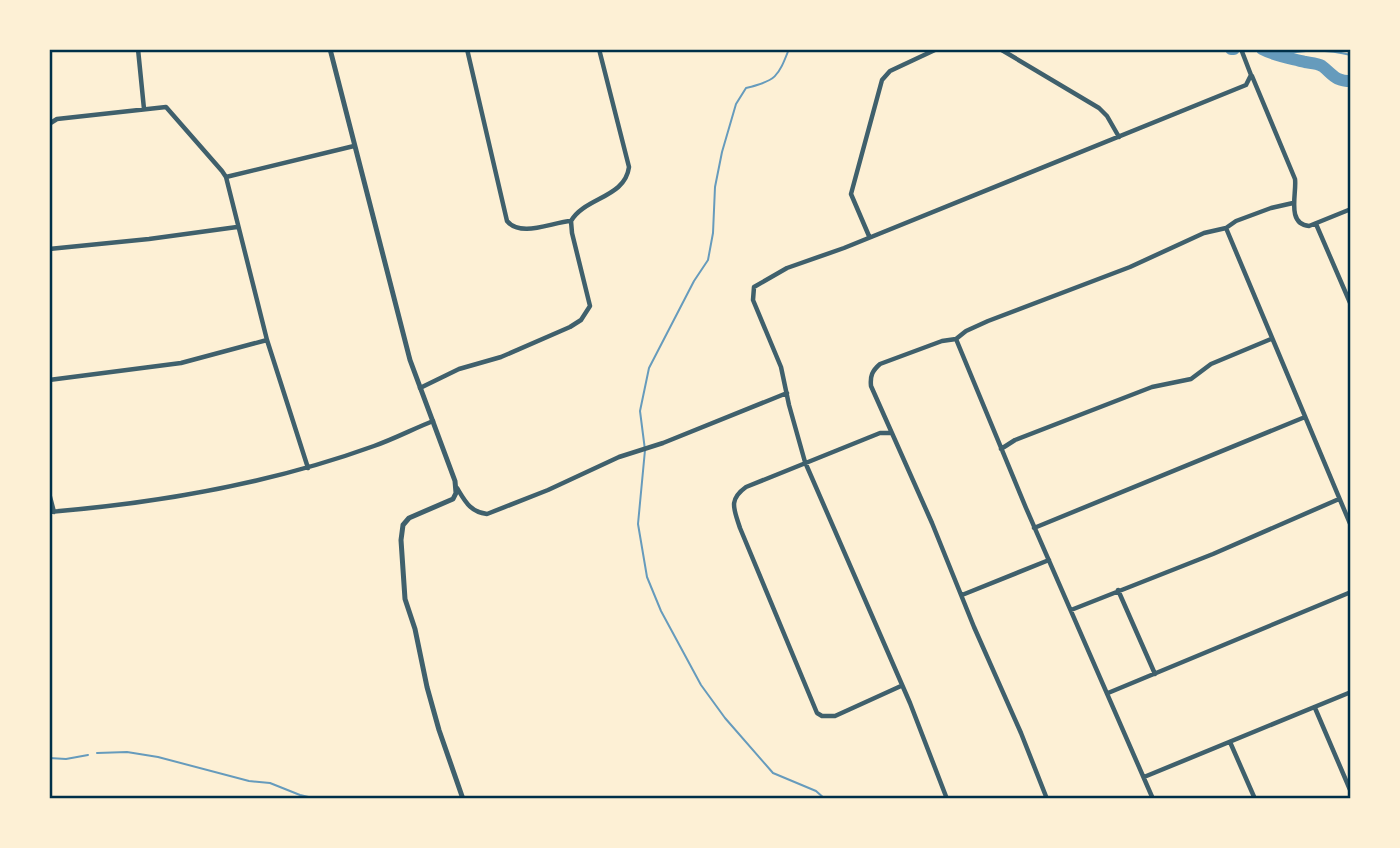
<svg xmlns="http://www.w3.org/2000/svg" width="1400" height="848" viewBox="0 0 1400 848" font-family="Montserrat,sans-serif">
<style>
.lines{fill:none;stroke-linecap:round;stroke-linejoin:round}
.stream{stroke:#669bbc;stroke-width:2}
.river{stroke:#669bbc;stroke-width:12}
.minor{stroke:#3f606c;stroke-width:4.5}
.tertiary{stroke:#3f606c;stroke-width:5}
.neatline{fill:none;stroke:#003049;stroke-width:2.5}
</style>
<rect width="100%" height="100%" fill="#fdf0d5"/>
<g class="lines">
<path class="stream" d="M789 49C778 77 776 81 746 88L736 104 722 152 715 187 713 233 708 260 694 281 649 368 640 411 645 450 638 524 647 577 661 611 701 685 725 718 773 773 816 791 825 799
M1275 56C1299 50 1327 49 1351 55
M97 753 127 752 158 757 249 781 270 783 300 795 317 799
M49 758 66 759 88 755"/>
<path class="river" d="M1231 49H1234
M1262 49C1275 56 1290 58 1305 62 1310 63 1317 63 1322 66 1333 74 1334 81 1351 81"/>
<path class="minor" d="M138 49 144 109
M467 49 507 221C521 238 552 222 571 221
M1000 49 1099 108 1107 116 1119 137
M1252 76 1295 179C1297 193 1286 224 1309 226L1351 209
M49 124 57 119 166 107 222 171 226 177 267 340 308 468
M226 177 354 146
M1316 224 1351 305
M1226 228 1351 526
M869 236 851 194 882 80 890 71 937 49
M49 249 149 239 237 227
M956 339 1026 508 1153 799
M49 380 181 363 267 340
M420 388 459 369 501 357 570 327 581 320 590 306 572 233 571 221C585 197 625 198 629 167L599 49
M892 433H880L746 487C728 500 734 509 740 528L817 713 822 716H835L901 686
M1001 449 1015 440 1152 387 1191 379 1211 364 1271 339
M457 488C465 501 470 512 487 514L548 490 619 457 663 443 787 393
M49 493 54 512
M49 512C159 503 269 484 374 446 394 439 413 429 433 421
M1034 528 1305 417
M1118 590 1155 674
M962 595 1049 560
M1071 610 1213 554 1339 499
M1108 693 1351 592
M1315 708 1351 792
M1230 742 1255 799
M1144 777 1351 692
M947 799 910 703 805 462 789 405 781 367 753 300 754 287 787 268 844 248 1246 85 1251 75 1241 49
M1047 799 1021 733 974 627 932 523 871 386C870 376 872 371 880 364L942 341 956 339 966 331 988 321 1130 267 1204 233 1226 228 1236 221 1271 208 1293 203"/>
<path class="tertiary" d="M330 49 410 360 455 481 456 493 453 499 409 518 403 525 401 540 405 599 415 629 427 687 439 730 463 799"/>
</g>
<rect width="1400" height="848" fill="none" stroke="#fdf0d5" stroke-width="102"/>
<rect x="51" y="51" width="1298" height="746" class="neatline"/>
</svg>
